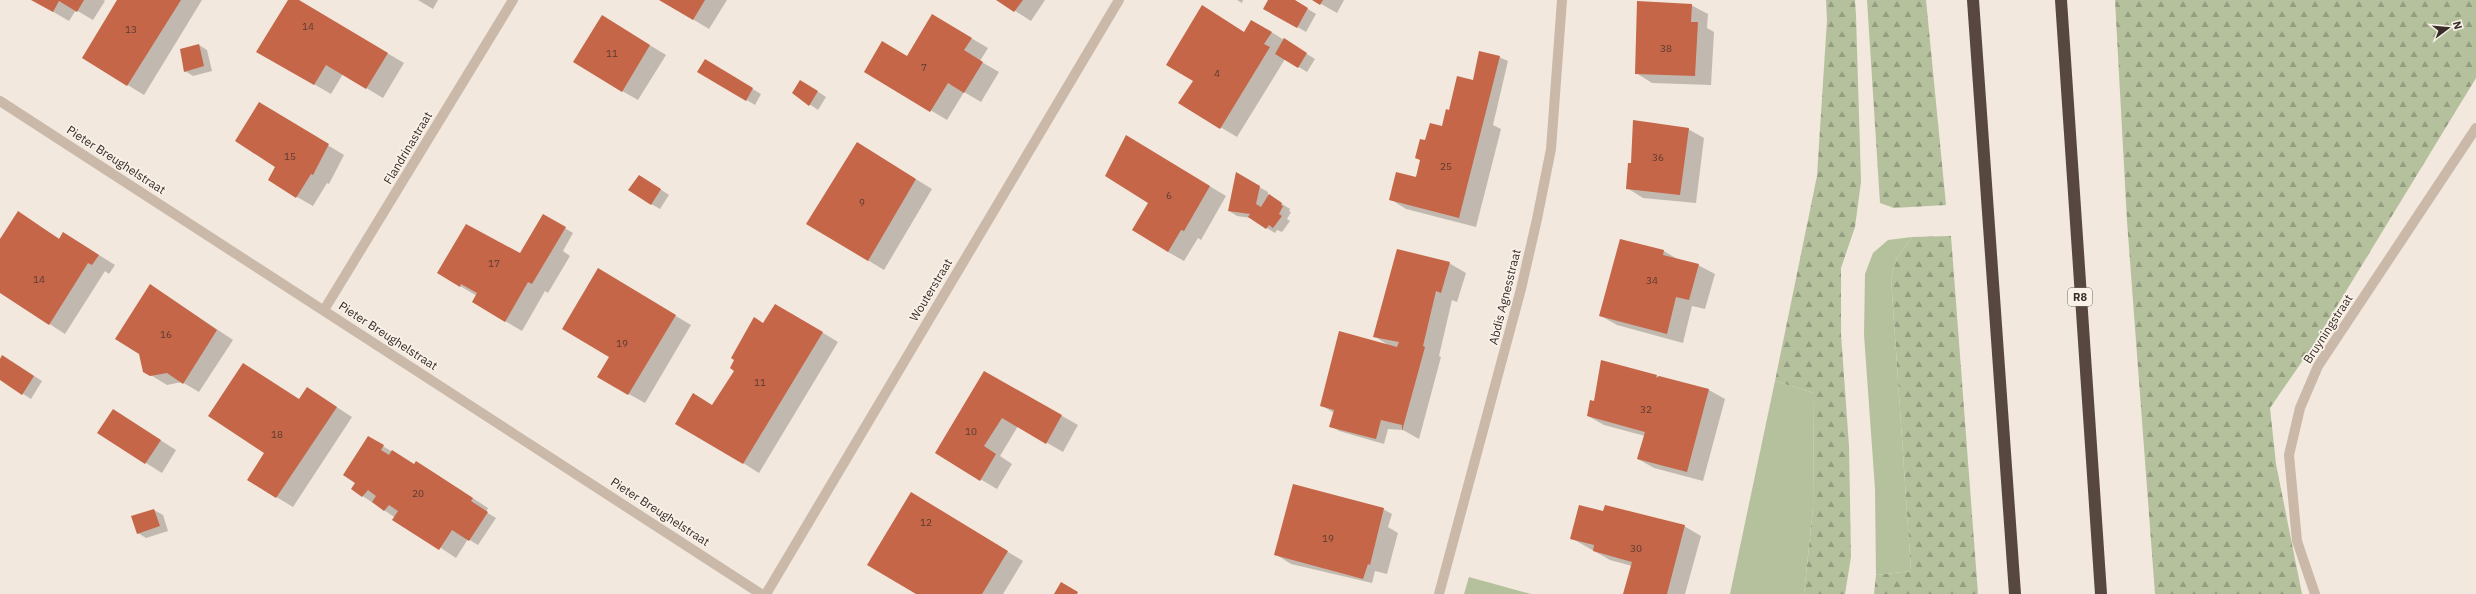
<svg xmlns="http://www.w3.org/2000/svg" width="2476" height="594" viewBox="0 0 2476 594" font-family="'IBM Plex Sans',sans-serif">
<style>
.grass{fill:#b5c19d}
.forest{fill:url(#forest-firs)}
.shadow{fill:#0003}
.building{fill:#c56648}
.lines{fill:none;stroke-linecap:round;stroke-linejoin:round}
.minor{stroke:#cab8a9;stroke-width:10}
.motorway{stroke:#584740;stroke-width:12}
.labels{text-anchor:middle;stroke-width:3.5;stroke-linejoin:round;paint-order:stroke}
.number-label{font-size:10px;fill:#5a3b31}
.shield{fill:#faf2e9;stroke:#726863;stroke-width:1}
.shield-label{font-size:11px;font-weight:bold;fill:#372d29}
.street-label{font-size:12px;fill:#372d29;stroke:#faf2e9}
</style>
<defs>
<pattern id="forest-firs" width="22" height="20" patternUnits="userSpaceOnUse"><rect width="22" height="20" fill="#b5c19d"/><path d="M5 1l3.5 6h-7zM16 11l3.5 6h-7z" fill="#949d80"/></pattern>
</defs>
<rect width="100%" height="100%" fill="#f2e8dd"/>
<path class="grass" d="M1912 237 1897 258 1891 278 1911 571 1876 575 1875 489 1864 335 1865 274 1873 253 1888 240Z
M1775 381 1814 393 1813 508 1804 594H1730Z
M1469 577 1531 594H1464Z"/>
<path class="forest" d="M1826 0H1855L1856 15 1861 182 1855 227 1841 268V334L1849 446 1851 557 1845 594H1804L1813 508 1814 393 1775 381 1817 176 1827 20Z
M1867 0H1926L1946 205 1894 208 1880 203Z
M2115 0H2476V78L2312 347 2270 408 2276 464 2302 594H2155L2127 221Z
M1951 236 1978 594H1874L1876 575 1911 571 1891 278 1897 258 1912 237Z"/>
<path class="shadow" d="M33 0H103L105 1 93 20 76 10 69 21Z
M118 0H202L144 95 84 58Z
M290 0H297L404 63 383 98 343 74 331 94 258 52Z
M418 0H438L433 9Z
M661 0H727L709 29Z
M998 0H1045L1031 21Z
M1237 0H1243L1242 3Z
M1270 0H1293L1316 14 1306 32 1265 8Z
M1314 0H1344L1337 13Z
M1691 5 1708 14 1707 28 1714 32 1711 85 1652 83 1636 73Z
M602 16 666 55 638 100 622 91Z
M949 25 988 48 980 61 999 72 981 102 964 92 947 120 865 71 908 57Z
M1268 30 1315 59 1307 72 1285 59 1237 137 1180 103 1194 81 1245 33Z
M199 45 207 50 212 71 193 76 185 71Z
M1499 57 1508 61 1493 125 1501 129 1476 227 1406 209 1390 199 1416 178 1426 142 1442 127 1449 111 1474 82Z
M706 61 761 94 755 105 699 72Z
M809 86 826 97 818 110 793 93Z
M275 113 344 155 329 184 327 183 313 206 297 197 277 166Z
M1688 129 1704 138 1696 203 1643 198 1627 188Z
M1143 146 1226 196 1201 240 1198 238 1184 261 1168 252 1149 203Z
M873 153 932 189 884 270 808 224Z
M1236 174 1268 192V195L1290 209 1289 211 1291 212 1287 219 1290 221 1282 232 1277 230 1275 233 1251 218 1237 216 1229 211Z
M648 181 669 195 660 209 651 204Z
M18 213 60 239 80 243 115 265 109 274 105 271 65 334 0 292V241Z
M543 215 573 233 563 251 570 256 548 293 545 291 522 331 473 302 477 296 438 273 520 254Z
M1621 240 1664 251 1679 260 1698 265 1715 274 1705 309 1692 306 1683 343 1617 325 1601 316Z
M1449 263 1466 273 1457 302 1452 300 1439 356 1441 357 1419 439 1403 430 1388 429 1384 444 1339 431 1331 426 1334 413 1321 405 1388 345 1374 336Z
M614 279 691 325 645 403 598 377 610 356Z
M166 295 233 340 199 392 182 382 167 385 144 371Z
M792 314 838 342 759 473 743 463 713 406 764 324Z
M0 361H11L42 381 31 399 0 379Z
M985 372 1078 425 1063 452 1018 426 1000 456 1012 464 997 489 936 453Z
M1656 376 1709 390 1725 399 1703 481 1654 468 1638 459 1645 436 1604 425 1588 416 1595 402Z
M307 388 352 417 293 507 248 480Z
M113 410 176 450 162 473 98 433Z
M369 438 415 465 416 462 433 472 488 508 486 512 496 518 478 545 468 539 456 558 352 489 356 483Z
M927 503 1023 561 1003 594H918Z
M1383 509 1392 514 1388 527 1398 533 1387 574 1375 571 1372 583 1291 564 1275 554Z
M154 510 163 515 168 531 146 538 138 533Z
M1603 512 1684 526 1701 536 1685 594H1624L1632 566 1610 560 1571 538Z"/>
<path class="building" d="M31 0H84L77 12 59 1 53 12Z
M117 0H181L127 86 82 58Z
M288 0H299L388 53 366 89 326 65 314 85 256 52Z
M659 0H705L693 20Z
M996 0H1023L1014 12Z
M1268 0H1295L1308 8 1297 28 1263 9Z
M1312 0H1323L1320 5Z
M1637 1 1692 4 1691 22H1698L1695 76 1635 74Z
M1202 5 1244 32 1251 20 1272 32 1264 44 1270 47 1220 129 1178 103 1193 81 1166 65Z
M932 14 972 38 964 50 983 62 964 93 948 83 930 112 864 72 882 41 907 56Z
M602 15 650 45 622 92 573 62Z
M1284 38 1307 53 1298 68 1275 54Z
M199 44 204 66 184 72 180 49Z
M1479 51 1500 56 1459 218 1389 200 1396 172 1416 177 1420 160 1415 158 1420 139 1425 140 1430 123 1442 126 1446 109 1449 110 1457 76 1473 80Z
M705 59 753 88 746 101 697 72Z
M800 80 818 91 809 106 792 93Z
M259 102 329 144 313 175 311 174 296 198 268 180 275 167 235 141Z
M1633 120 1689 128 1680 195 1626 189 1628 163H1631Z
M1126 135 1210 186 1184 231 1181 230 1168 252 1132 230 1148 203 1105 176Z
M857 142 916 179 868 261 806 224Z
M1236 172 1260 186 1256 204 1261 207 1269 194 1282 203 1281 205 1283 206 1279 214 1282 216 1273 228 1269 225 1266 229 1248 217 1250 214 1228 211Z
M639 175 661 189 651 205 628 190Z
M18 211 59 239 63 232 99 255 92 265 88 263 49 325 0 293V239Z
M543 214 566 227 532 284 528 282 505 322 472 302 477 293 461 284 460 287 437 273 466 224 520 253Z
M1620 239 1664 250 1663 255 1699 264 1689 300 1676 297 1667 334 1599 316Z
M1397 249 1450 262 1441 293 1436 291 1423 346 1425 347 1402 431V425L1381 420 1376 439 1329 427 1334 410 1320 406 1339 331 1397 347 1399 342 1373 337Z
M598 268 676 315 628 395 597 377 609 357 562 329Z
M150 284 217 330 183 384 167 373 150 376 143 372 139 354 115 339Z
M775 304 823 332 743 464 675 424 693 393 712 405 734 371 730 368 734 360 731 358 754 317 763 323Z
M2 355 34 376 22 395 0 380V359Z
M1601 360 1657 375 1656 378 1659 376 1709 389 1687 472 1637 459 1645 432 1587 416 1590 400 1594 401Z
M243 363 299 399 307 387 337 407 276 498 247 480 264 453 208 416Z
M984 371 1062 415 1046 444 1002 418 984 446 996 454 980 481 935 453Z
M113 409 161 440 145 464 97 433Z
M368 436 384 445 381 450 389 455 392 450 414 464 416 461 473 498 471 501 488 512 469 541 452 530 439 550 392 520 398 511 389 505 384 511 372 502 376 496 368 490 362 497 351 489 355 483 343 475Z
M1293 484 1384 508 1370 565 1368 564 1363 579 1274 555Z
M911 492 1008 551 982 594H916L867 565Z
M1579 505 1603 511 1605 505 1685 525 1667 594H1623L1632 562 1593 551 1594 545 1570 539Z
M154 509 160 526 137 534 131 516Z
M1061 582 1078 592 1077 594H1054Z"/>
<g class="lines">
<path class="minor" d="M0 101 761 594
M324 310 513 0
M766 594 1119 0
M1439 594 1521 289 1537 219 1551 149 1562 0
M2315 594 2297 541 2289 455 2300 408 2318 366 2476 128"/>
<path class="motorway" d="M1973 0 2015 594
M2061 0 2101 594"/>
</g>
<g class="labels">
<g class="number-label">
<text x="308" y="30">14</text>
<text x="131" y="33">13</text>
<text x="1666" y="52">38</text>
<text x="612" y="57">11</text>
<text x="924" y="71">7</text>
<text x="1217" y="77">4</text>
<text x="290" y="160">15</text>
<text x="1658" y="161">36</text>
<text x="1446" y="170">25</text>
<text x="1169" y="199">6</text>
<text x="862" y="206">9</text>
<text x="494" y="267">17</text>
<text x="39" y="283">14</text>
<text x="1652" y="284">34</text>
<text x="166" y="338">16</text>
<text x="622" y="347">19</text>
<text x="760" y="386">11</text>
<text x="1646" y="413">32</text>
<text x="971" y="435">10</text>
<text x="277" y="438">18</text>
<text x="418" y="497">20</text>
<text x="926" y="526">12</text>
<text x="1328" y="542">19</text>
<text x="1636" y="552">30</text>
</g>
<rect class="shield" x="2068" y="288" width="24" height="18" rx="3"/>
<g class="shield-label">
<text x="2080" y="301">R8</text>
</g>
<g class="street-label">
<text transform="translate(408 148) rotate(-59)" y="4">Flandrinastraat</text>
<text transform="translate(116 160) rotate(33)" y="4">Pieter Breughelstraat</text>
<text transform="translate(931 290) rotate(-59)" y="4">Wouterstraat</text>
<text transform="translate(1505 297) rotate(-76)" y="4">Abdis Agnesstraat</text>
<text transform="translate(2328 329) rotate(-57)" y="4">Bruyningstraat</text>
<text transform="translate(388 336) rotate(33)" y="4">Pieter Breughelstraat</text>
<text transform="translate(660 512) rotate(33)" y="4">Pieter Breughelstraat</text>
</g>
</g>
<g transform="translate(2448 28) rotate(74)" stroke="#faf2e9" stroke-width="3" paint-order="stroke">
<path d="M0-3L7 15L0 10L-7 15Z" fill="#372d29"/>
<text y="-6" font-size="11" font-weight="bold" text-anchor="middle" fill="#372d29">N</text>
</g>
</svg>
